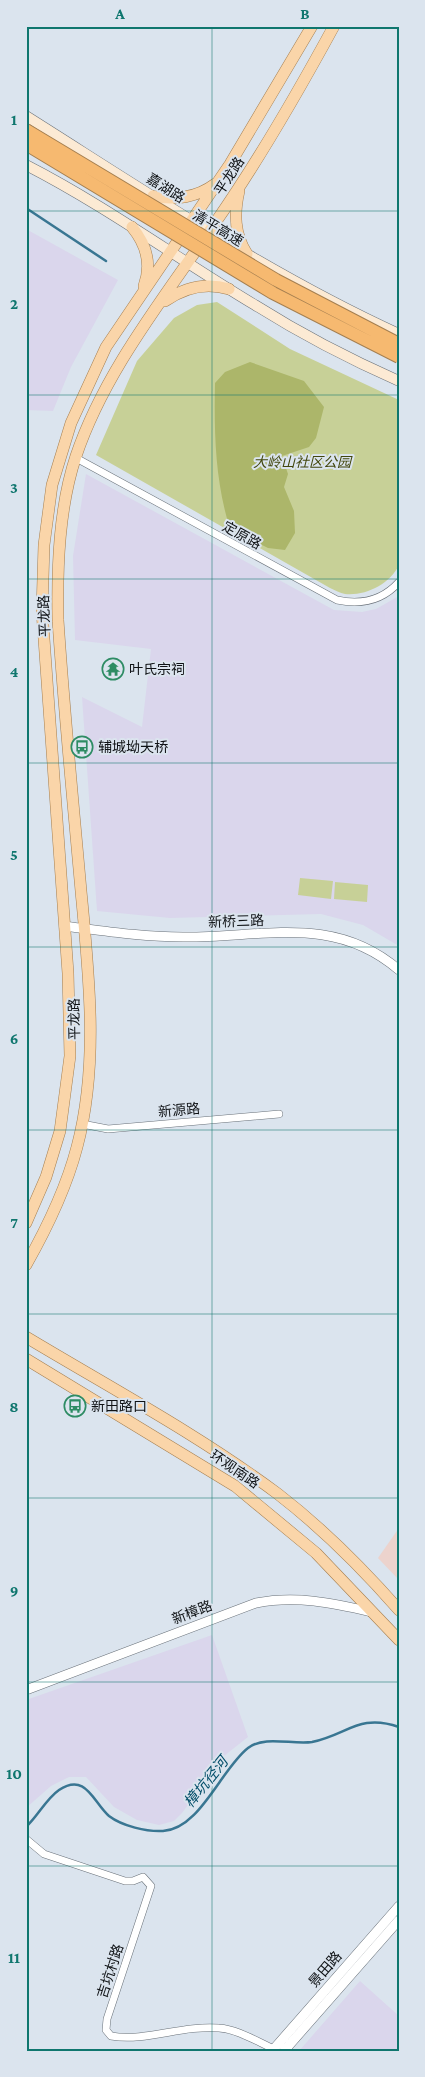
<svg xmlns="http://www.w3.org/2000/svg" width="425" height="2077" viewBox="0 0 425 2077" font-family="'Crimson Pro','Noto Sans SC',serif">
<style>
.industrial{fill:#dad6ec}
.medical{fill:#ecd3cd}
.green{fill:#c7d097}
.forest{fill:#acb66a}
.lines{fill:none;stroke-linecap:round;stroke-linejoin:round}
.stream{stroke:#397692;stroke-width:2.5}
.minor-casing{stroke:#697179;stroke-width:8}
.tertiary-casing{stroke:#697179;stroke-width:10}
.secondary-casing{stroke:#697179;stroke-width:11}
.primary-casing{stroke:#a57f50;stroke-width:12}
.minor{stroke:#fff;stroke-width:7}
.tertiary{stroke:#fff;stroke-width:9}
.secondary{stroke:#fcead4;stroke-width:10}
.primary{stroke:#fad5a9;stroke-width:11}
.motorway-bridge-casing{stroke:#a57f50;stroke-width:14;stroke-linecap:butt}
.motorway-bridge{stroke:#f6b970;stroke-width:12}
.grid{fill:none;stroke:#0f766e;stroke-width:1;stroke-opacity:0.55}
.labels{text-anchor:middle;stroke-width:4;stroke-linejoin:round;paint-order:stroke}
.street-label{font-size:14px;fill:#0f1215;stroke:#dbe4ee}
.park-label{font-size:14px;font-style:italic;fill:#42470d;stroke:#dbe4ee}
.poi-label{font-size:14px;fill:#0f1215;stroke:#dbe4ee;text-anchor:start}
.water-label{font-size:15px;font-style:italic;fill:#034e69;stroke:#dbe4ee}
.neatline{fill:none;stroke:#0f766e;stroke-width:2}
.grid-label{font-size:16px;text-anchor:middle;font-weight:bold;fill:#0f766e}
</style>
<rect width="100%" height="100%" fill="#dbe4ee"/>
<path class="industrial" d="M26 229 118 280 71 367 53 411 26 410Z
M86 474 334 610 362 612 376 609 399 596V946L363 925 321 914 170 918 97 911 82 697 142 727 151 649 75 640 73 556Z
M212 1635 248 1737 224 1756 182 1813 174 1821 159 1825 137 1820 114 1807 86 1777H69L51 1786 26 1808V1700Z
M360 1981 399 2016V2051H299Z"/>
<path class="medical" d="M399 1528V1580L378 1558Z"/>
<path class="green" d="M217 302 290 349 399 400V565C390 584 366 596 345 594 340 593 335 590 330 588L96 455 137 361 174 318 197 305Z
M300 878 333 881 331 899 298 895Z
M335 882 368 885 367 902 334 899Z"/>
<path class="forest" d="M250 362 304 381 324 407 316 438 309 447 282 456 288 474 284 487 294 511 295 533 285 550 268 548 230 529C215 481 214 433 215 383L225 372Z"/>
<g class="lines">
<path class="stream" d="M26 208 106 261
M26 1827C38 1816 46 1799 59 1790 86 1772 93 1802 109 1816 122 1826 147 1832 163 1831 200 1829 221 1769 248 1748 265 1735 292 1745 312 1742 347 1735 359 1713 399 1727"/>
<g class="minor-casing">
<path id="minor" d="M76 458 337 600C360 605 382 601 399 582
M82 1124 108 1129 279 1114
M26 1839 44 1854 125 1881H133L143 1877 151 1886 107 2019 106 2030 111 2036C146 2042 182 2025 219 2028 237 2029 258 2042 274 2049"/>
</g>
<g class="tertiary-casing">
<path id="tertiary" d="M64 926C104 931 143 937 183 937 261 938 333 913 399 970
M26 1690 256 1603C296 1595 332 1603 372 1612
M272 2051 399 1906
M284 2051 399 1920"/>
</g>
<g class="secondary-casing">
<path id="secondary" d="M26 116C148 193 268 274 399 334
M26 165C106 206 178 259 255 305 301 334 349 359 399 381"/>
</g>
<g class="primary-casing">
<path id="primary" d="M239 191C234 213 234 234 247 254
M153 196C174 201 198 197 215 184
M132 227C146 244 152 264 144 286
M165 301C185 287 206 282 229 289
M26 1223 46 1177 60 1131 70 1056 68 973 42 611 44 545 52 485 71 423 106 347 230 164 312 26
M26 1265C47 1228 66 1189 77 1147 99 1064 89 976 81 891 73 801 64 711 58 620 57 566 59 507 76 456 105 370 165 297 215 223 259 160 297 94 334 26
M26 1337C111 1388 199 1435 278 1494 322 1528 363 1569 399 1610
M26 1359 235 1486 316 1553 399 1640"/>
</g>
<use href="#minor" class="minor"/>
<use href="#tertiary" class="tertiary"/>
<use href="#secondary" class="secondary"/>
<use href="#primary" class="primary"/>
<g class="motorway-bridge-casing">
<path id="motorway-bridge" d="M26 130 276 280 399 344
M26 144 273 293 399 357"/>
</g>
<use href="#motorway-bridge" class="motorway-bridge"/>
</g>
<path class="grid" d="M212 26V2051M26 211H399M26 395H399M26 579H399M26 763H399M26 947H399M26 1130H399M26 1314H399M26 1498H399M26 1682H399M26 1866H399"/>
<defs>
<g id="temple-ring" transform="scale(1.125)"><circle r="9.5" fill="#dbe4ee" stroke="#2e8c64" stroke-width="1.5"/><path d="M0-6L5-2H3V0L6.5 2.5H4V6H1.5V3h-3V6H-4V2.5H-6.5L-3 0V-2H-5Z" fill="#2e8c64"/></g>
<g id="bus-ring" transform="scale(1.125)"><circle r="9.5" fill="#dbe4ee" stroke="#2e8c64" stroke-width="1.5"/><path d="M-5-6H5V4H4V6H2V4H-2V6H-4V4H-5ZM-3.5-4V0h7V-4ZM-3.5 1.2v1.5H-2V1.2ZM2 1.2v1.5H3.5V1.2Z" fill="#2e8c64"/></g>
</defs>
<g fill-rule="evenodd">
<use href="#temple-ring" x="113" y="669"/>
<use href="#bus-ring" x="82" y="747"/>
<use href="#bus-ring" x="75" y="1406"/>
</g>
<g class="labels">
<g class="street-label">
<text transform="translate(229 176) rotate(-57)" y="5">平龙路</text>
<text transform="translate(166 188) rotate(32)" y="5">嘉湖路</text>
<text transform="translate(218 228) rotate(31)" y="5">清平高速</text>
<text transform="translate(242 535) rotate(29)" y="5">定原路</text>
<text transform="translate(44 616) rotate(-92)" y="5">平龙路</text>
<text transform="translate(236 921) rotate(-2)" y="5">新桥三路</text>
<text transform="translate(74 1019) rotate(-91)" y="5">平龙路</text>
<text transform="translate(179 1110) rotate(-5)" y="5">新源路</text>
<text transform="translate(235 1469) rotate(34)" y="5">环观南路</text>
<text transform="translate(192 1612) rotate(-21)" y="5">新樟路</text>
<text transform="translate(325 1969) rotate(-49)" y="5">景田路</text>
<text transform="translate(110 1971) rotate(-72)" y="5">吉坑村路</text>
</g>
<g class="park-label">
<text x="302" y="467">大岭山社区公园</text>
</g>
<g class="poi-label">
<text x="129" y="674">叶氏宗祠</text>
<text x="98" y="752">辅城坳天桥</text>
<text x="91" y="1411">新田路口</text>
</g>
<g class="water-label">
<text transform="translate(206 1782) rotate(-51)" y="5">樟坑径河</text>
</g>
</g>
<rect width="425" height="2077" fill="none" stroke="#dbe4ee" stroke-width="55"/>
<rect x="28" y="28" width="370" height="2022" class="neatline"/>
<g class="grid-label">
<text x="120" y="19">A</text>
<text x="305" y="19">B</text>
<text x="14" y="125">1</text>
<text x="14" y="309">2</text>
<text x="14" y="493">3</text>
<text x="14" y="677">4</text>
<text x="14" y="860">5</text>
<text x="14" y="1044">6</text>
<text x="14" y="1228">7</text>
<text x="14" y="1412">8</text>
<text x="14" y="1596">9</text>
<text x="14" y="1779">10</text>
<text x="14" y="1963">11</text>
</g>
</svg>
